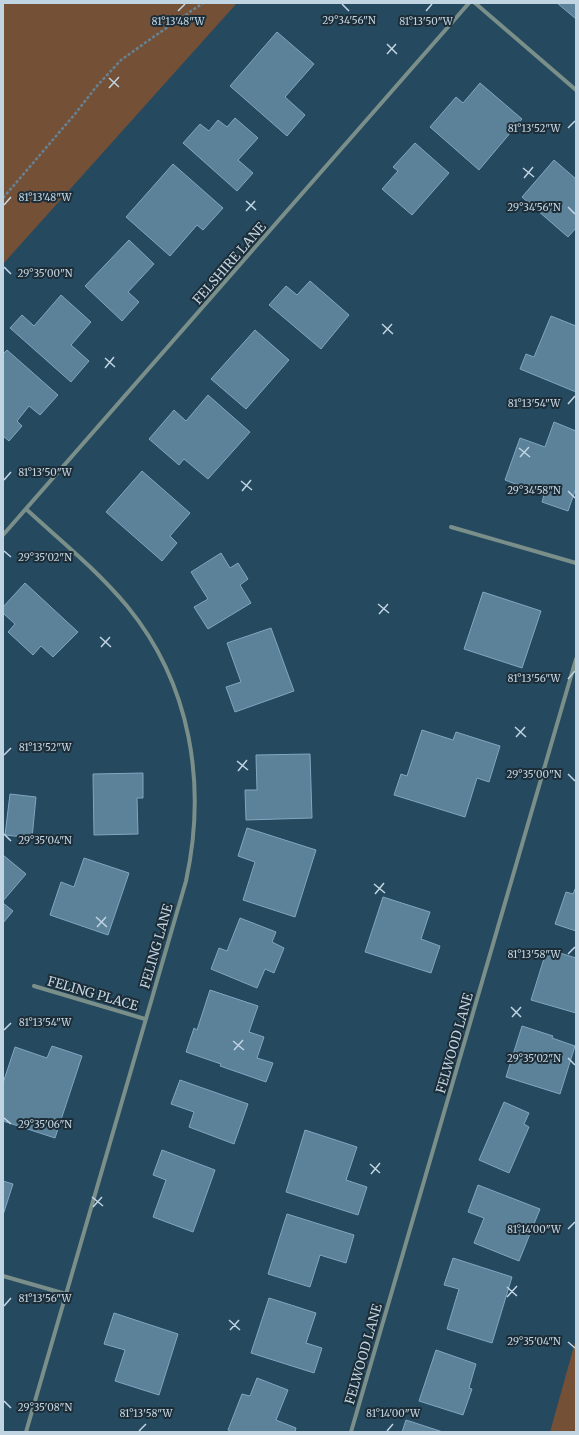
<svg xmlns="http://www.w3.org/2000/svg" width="579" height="1435" viewBox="0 0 579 1435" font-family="Merriweather,serif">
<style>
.green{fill:#745136}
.building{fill:#5c829a;stroke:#80a7c0}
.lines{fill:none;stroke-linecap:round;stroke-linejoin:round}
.path{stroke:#668395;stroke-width:2.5;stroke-dasharray:3 2;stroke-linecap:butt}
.street{stroke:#7a8f89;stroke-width:4}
.ticks{fill:none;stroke:#c1d4e2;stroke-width:1.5}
.labels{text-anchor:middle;stroke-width:4;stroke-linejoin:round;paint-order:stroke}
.street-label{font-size:13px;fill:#c1d4e2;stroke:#1d2d37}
.ticks-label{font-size:10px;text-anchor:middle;fill:#c1d4e2;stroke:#1d2d37;stroke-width:4;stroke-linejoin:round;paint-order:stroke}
</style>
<rect width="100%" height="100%" fill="#25495f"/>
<path class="green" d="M3 3H237L3 264Z
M576 1339V1432H550Z"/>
<path class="building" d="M557 3H576V19Z
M277 32 314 64 285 97 305 115 287 136 230 86Z
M480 83 522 119 479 170 430 127 456 97 463 103Z
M235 118 258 138 238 160 253 173 237 191 183 143 200 124 209 131 218 120 227 127Z
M415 143 449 173 412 215 382 189 398 171 393 167Z
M554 160 576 179V228L568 237 522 197Z
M173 164 223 208 203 230 197 225 170 256 126 217Z
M129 240 154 264 128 292 139 302 122 321 85 286Z
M310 281 349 315 321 349 269 305 286 286 297 295Z
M61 295 91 322 71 345 89 361 71 382 10 328 22 315 34 326Z
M551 316 576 326V392L520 369 526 354 534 357Z
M255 330 289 360 246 409 211 379Z
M7 350 58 395 40 415 29 406 17 421 22 426 9 441 3 436V354Z
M208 395 250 432 208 479 184 459 179 465 149 439 174 410 186 421Z
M554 422 576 431V488L568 511 542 502 544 495 505 480 520 438 545 447Z
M142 471 190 513 170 536 177 543 162 561 106 512Z
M221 553 230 568 238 563 248 579 240 585 251 603 208 629 194 607 208 599 191 572Z
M25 583 78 632 53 657 41 646 33 655 8 632 15 624 3 613V607Z
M483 592 541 611 522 668 464 649Z
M271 628 294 691 235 712 226 687 241 682 227 643Z
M422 730 453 740 456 732 500 746 489 782 477 778 465 817 394 795 401 774 407 776Z
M310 754 312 818 246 820 245 790H257L256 755Z
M143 773V798H137L138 834 94 835 93 774Z
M10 794 36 797 32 838 5 835Z
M247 828 316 850 295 917 243 900 255 862 238 856Z
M3 855 26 874 3 901Z
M84 858 129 873 108 935 50 915 61 882 74 887Z
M576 887V931L555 924 566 892 573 894Z
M383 897 430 912 421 939 440 946 431 973 365 952Z
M3 903 13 911 3 923Z
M240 918 276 932 272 942 284 948 274 973 265 969 257 988 211 969 219 948 227 951Z
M547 949 576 958V1013L531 1000Z
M210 990 258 1006 249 1032 264 1037 257 1058 273 1063 266 1082 220 1066 221 1064 186 1052 194 1028 197 1030Z
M522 1026 553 1036 552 1038 575 1046 560 1094 506 1077Z
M52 1046 82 1056 55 1138 3 1121V1083L15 1047 47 1058Z
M180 1080 248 1104 234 1144 189 1127 194 1112 171 1104Z
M504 1102 529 1113 524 1124 529 1127 509 1173 479 1160Z
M305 1130 357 1147 346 1180 367 1187 358 1215 286 1192Z
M162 1150 215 1170 193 1232 153 1217 166 1180 153 1175Z
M3 1181 13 1184 3 1215Z
M478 1185 540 1209 519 1261 474 1243 484 1218 468 1212Z
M287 1214 354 1235 346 1263 320 1255 310 1287 268 1274Z
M453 1258 512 1277 492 1343 447 1329 459 1289 444 1285Z
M269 1298 316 1313 306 1343 322 1348 314 1373 251 1353Z
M114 1313 178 1334 159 1395 115 1381 125 1350 104 1344Z
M436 1350 476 1364 469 1388 472 1389 463 1415 419 1401Z
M257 1378 288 1390 276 1420 296 1428 295 1432H232L228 1430 242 1394 250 1396Z
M406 1420 443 1432H402Z"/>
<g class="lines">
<path class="path" d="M3 198 75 114 96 87 121 60 152 38 203 3"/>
<path class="street" d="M475 3 576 90
M26 509C60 540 97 570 127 606 191 684 207 784 186 881L26 1432
M451 527 576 563
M3 535 469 3
M34 986 145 1019
M3 1276 66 1294
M351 1432 576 659"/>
</g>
<path class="ticks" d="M342 4 349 11M178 11 185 4M426 11 432 4M387 44 397 54M387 54 396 44M109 78 119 87M109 88 119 77M568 128 575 121M523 168 534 177M524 178 533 167M246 201 256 210M4 205 11 197M568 207 575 214M246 211 255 201M4 267 11 274M382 324 393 334M383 334 392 324M105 358 115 367M105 368 114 357M568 404 575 396M519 448 530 457M520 457 529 447M4 480 11 472M241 481 252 490M242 491 251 480M568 491 575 498M4 551 11 557M378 604 389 613M379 614 388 604M100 637 111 647M101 647 110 637M568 679 575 671M515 727 526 737M516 737 525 727M4 755 11 748M237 761 248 770M238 771 247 760M568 774 575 781M4 834 11 841M374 884 385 893M375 894 384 883M96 917 107 927M97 927 106 917M568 954 575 947M511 1007 521 1017M512 1017 521 1007M4 1030 11 1023M233 1041 244 1050M234 1050 243 1040M568 1058 575 1065M4 1118 11 1124M370 1164 380 1173M371 1174 380 1163M92 1197 103 1206M93 1207 102 1197M568 1229 575 1222M507 1287 517 1296M507 1297 517 1286M4 1306 11 1298M229 1320 240 1330M230 1330 239 1320M568 1342 575 1348M4 1401 11 1408M139 1431 146 1424M387 1431 393 1424"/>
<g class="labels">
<g class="street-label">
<text transform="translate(229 263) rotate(-49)" y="5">FELSHIRE LANE</text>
<text transform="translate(156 946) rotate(-74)" y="5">FELING LANE</text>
<text transform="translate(93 993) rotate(16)" y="5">FELING PLACE</text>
<text transform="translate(454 1043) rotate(-74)" y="5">FELWOOD LANE</text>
<text transform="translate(363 1354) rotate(-74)" y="5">FELWOOD LANE</text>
</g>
</g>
<g class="ticks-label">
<text x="349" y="24">29°34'56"N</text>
<text x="178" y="25">81°13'48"W</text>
<text x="426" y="25">81°13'50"W</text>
<text x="534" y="132">81°13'52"W</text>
<text x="45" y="201">81°13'48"W</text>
<text x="534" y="211">29°34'56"N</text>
<text x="45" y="277">29°35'00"N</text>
<text x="534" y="407">81°13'54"W</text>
<text x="45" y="476">81°13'50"W</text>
<text x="534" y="494">29°34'58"N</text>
<text x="45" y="561">29°35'02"N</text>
<text x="534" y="682">81°13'56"W</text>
<text x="45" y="751">81°13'52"W</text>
<text x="534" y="778">29°35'00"N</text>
<text x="45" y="844">29°35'04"N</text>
<text x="534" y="958">81°13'58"W</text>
<text x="45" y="1026">81°13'54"W</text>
<text x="534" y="1062">29°35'02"N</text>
<text x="45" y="1128">29°35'06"N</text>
<text x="534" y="1233">81°14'00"W</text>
<text x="45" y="1302">81°13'56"W</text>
<text x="534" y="1345">29°35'04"N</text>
<text x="45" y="1411">29°35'08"N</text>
<text x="146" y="1417">81°13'58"W</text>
<text x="393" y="1417">81°14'00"W</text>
</g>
<rect width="579" height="1435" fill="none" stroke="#c1d4e2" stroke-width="8"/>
</svg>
